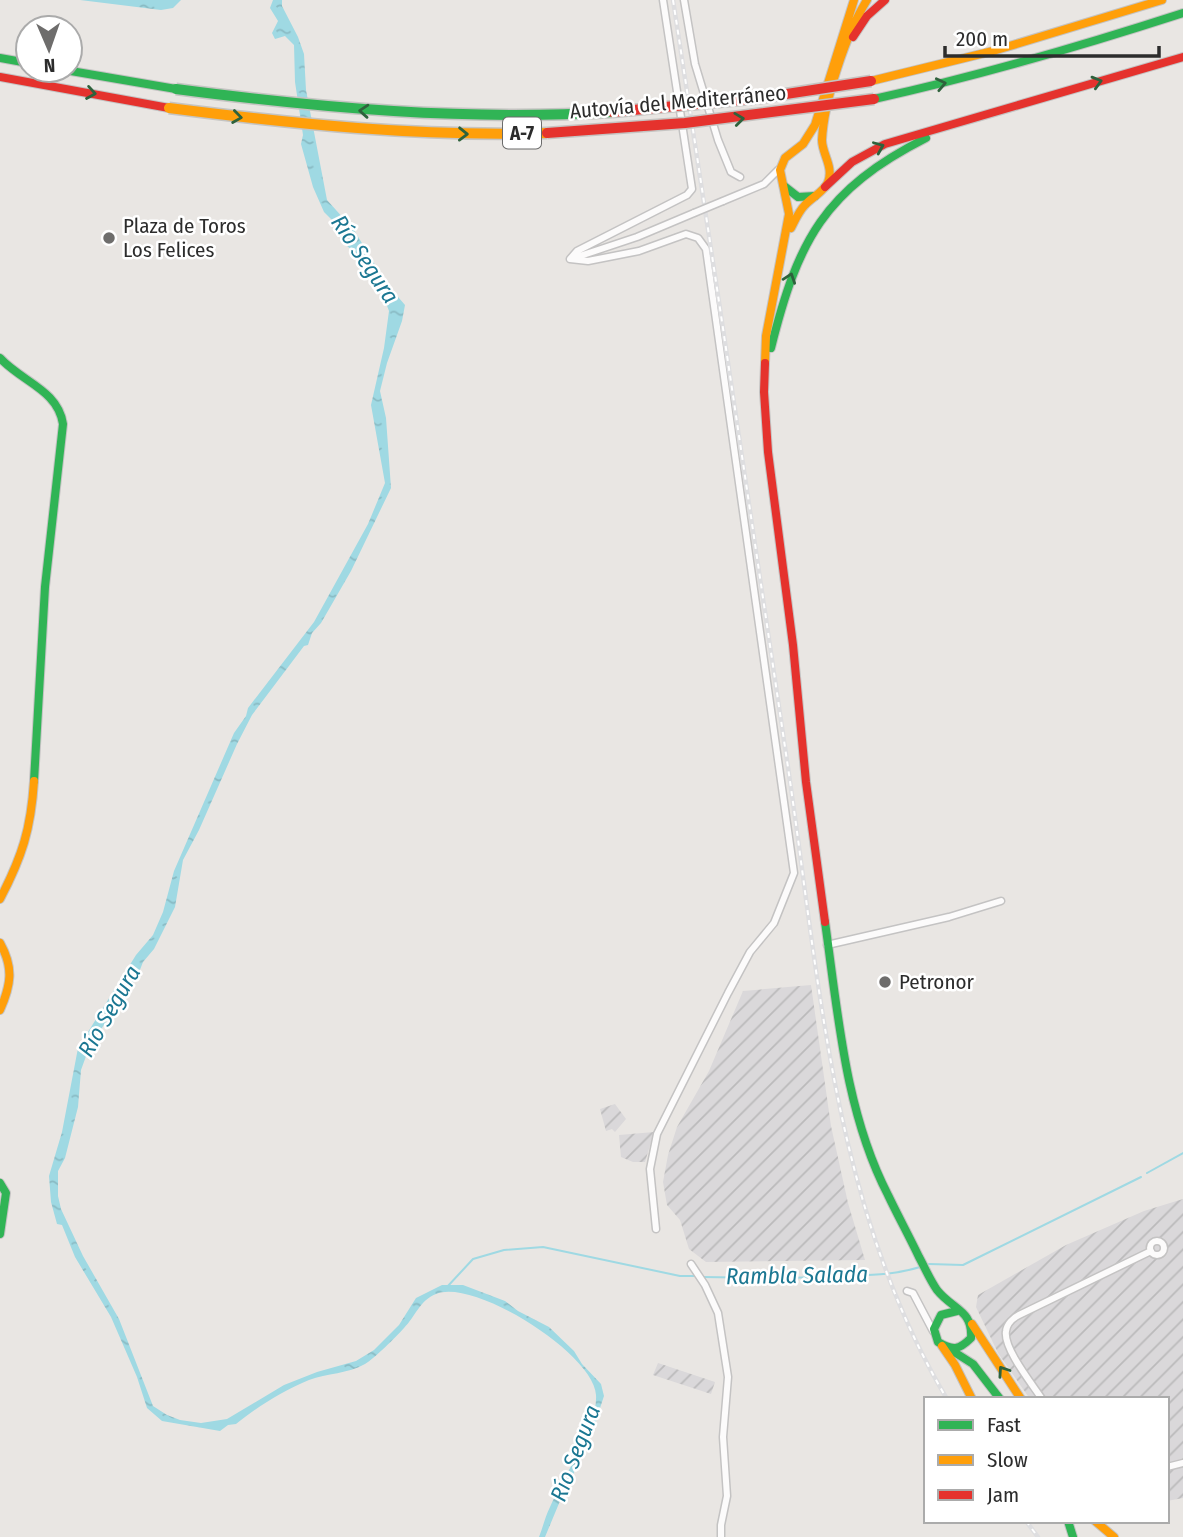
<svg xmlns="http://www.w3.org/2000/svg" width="1183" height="1537" viewBox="0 0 1183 1537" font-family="'Fira Sans Condensed',sans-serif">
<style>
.industrial{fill:url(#industrial-furrows)}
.water{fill:url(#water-ripples)}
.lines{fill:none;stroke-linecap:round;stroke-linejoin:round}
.stream{stroke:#9fd9e3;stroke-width:2}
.street-casing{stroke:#c4c3c3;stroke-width:9}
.fast-casing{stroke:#c4c3c3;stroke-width:10}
.slow-casing{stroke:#c4c3c3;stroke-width:10}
.jam-casing{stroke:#c4c3c3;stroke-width:10}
.street{stroke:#fcfbfb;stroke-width:6}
.fast{stroke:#30b455;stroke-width:8}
.slow{stroke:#ff9f0a;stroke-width:8}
.jam{stroke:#e5322d;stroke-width:8}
.rail-casing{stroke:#dedee0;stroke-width:4.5}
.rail{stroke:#fff;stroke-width:2;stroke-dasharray:5;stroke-linecap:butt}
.street-bridge-casing{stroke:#c4c3c3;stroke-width:9;stroke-linecap:butt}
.fast-bridge-casing{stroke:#c5c4c2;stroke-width:13;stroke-linecap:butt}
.slow-bridge-casing{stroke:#c5c4c2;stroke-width:13;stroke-linecap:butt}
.jam-bridge-casing{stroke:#c5c4c2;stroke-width:13;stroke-linecap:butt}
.street-bridge{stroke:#fcfbfb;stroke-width:6}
.fast-bridge{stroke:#30b455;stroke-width:10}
.slow-bridge{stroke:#ff9f0a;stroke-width:10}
.jam-bridge{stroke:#e5322d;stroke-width:10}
.oneway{stroke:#2e623c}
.poi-dot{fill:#6e6d6c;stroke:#fff;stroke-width:2.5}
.labels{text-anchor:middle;stroke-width:5;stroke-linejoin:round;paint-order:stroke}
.shield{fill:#fff;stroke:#6b6b6b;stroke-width:2}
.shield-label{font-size:19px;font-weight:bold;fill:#2c2c2c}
.street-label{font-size:21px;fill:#2c2c2c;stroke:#fff}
.poi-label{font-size:21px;fill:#2c2c2c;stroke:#fff;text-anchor:start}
.water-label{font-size:23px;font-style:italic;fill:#1b7792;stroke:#fff}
</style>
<defs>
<pattern id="industrial-furrows" width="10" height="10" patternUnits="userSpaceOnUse" patternTransform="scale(1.75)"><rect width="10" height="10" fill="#dad8da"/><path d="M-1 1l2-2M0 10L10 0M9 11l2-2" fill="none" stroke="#bbbabb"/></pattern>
<pattern id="water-ripples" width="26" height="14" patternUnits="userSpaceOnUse" patternTransform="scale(1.75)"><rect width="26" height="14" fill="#9fd9e3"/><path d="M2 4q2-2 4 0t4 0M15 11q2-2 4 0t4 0" fill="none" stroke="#89bac3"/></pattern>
</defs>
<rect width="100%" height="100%" fill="#e9e6e3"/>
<path class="industrial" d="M811 985 831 1126 848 1203 865 1260 706 1262 689 1249 680 1220 667 1205 663 1182 668 1155 677 1127 709 1071 743 991Z
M615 1104 626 1119 615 1132 612 1129 606 1131 600 1109Z
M654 1132 645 1162H633L621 1157 619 1135Z
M1183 1199V1498L1167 1501V1399H1030L998 1353 976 1307 978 1295 1066 1245 1144 1211Z
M658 1363 715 1382 711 1394 653 1375Z"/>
<path class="water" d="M80 0H181L173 8 161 10Z
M273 0H282V6L298 37 304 54 306 90 327 200 354 230 386 283 405 305 402 321 387 363 380 391 386 418 391 488 351 571 321 623 312 633 308 645 304 646 252 715 237 744 199 830 183 860 175 907 154 949 143 962 136 980 129 986 89 1048 81 1070 78 1107 65 1158 58 1171V1196L61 1209 83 1256 119 1319 153 1406 167 1415 180 1420 201 1423 227 1419 284 1385 317 1372 356 1361 374 1350 399 1325 416 1298 442 1285H463L505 1301 518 1311 549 1327 574 1351 582 1364 601 1384 604 1396 599 1411 601 1414C594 1419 575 1471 570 1483L565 1489 545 1537H539C543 1527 545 1517 550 1507 563 1477 598 1427 596 1395 594 1354 474 1278 436 1294 420 1300 415 1317 404 1328 395 1338 375 1358 365 1364 348 1374 327 1373 309 1380 284 1390 257 1407 236 1424L228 1425 220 1431 162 1421 147 1408 137 1377 111 1317 75 1257 62 1225 57 1224 51 1202 49 1176 62 1132 78 1048 136 955 153 935 163 912 174 871 234 733 246 716 248 708 314 622 368 524 385 483 371 405 384 348 389 311 381 290 368 279 358 256 345 244 342 230 324 212 313 187 301 144 303 135 295 82 294 45 285 36 275 39 272 33 278 21 270 8Z"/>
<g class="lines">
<path class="stream" d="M1147 1173 1183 1153
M929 1264 963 1265 1141 1177
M703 1277C750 1278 797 1279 845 1276 871 1275 895 1275 920 1267
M447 1287 473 1259 504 1250 543 1247 680 1276H697"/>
<g class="street-casing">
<path id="street" d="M684 0 695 64 718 140 731 172 740 177
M723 201 764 184 778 170
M571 259 637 237 694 213
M827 945 949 917 1001 901
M656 1229 650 1169 657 1134 728 993 750 952 774 923 794 873 706 249 698 238 686 234 639 251 588 261 570 259 577 251 687 195 692 189 663 0
M1150 1248a7 7 0 1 1 14 0a7 7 0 1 1-14 0Z
M691 1264 705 1285 718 1313 728 1377 723 1437 727 1496 721 1525V1537
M907 1291 913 1293 933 1331
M1042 1399C1032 1384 1003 1348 1006 1331 1007 1324 1013 1318 1019 1315L1151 1251
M1167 1467 1183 1463"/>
</g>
<g class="fast-casing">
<path id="fast" d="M0 58 28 63
M65 70 176 89
M874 99C979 76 1081 46 1183 13
M784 186 798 197 815 196
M771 348C798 240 824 190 926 138
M0 358C22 382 58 390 63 424L45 587 34 781
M825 922C838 1013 845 1112 888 1195 898 1216 909 1236 919 1257 925 1268 930 1280 937 1290 953 1310 973 1310 971 1338 959 1350 953 1351 938 1342L934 1329 941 1315 957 1311
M0 1183 6 1193 0 1234
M951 1350 973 1364 1000 1399
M1068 1521 1073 1537"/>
</g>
<g class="slow-casing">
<path id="slow" d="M871 81 993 51 1162 0
M791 228C795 220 799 211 805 205 812 197 824 192 828 182 834 167 822 154 822 140 824 100 846 34 867 0
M765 363 766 336 789 214 780 170 785 158 803 144 815 125 854 0
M0 899C22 857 31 829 34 781
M0 943C14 968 11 985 0 1010
M972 1324 1021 1399
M942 1346 955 1365 972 1399
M1095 1521 1114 1537"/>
</g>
<g class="jam-casing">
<path id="jam" d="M853 37 867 16 885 0
M0 77 169 108
M825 187 852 162 885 144 1183 57
M765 363 764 392 768 452 793 645 806 782 825 922"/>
</g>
<use href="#street" class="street"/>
<use href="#fast" class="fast"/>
<use href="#slow" class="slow"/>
<use href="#jam" class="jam"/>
<g class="rail-casing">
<path id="rail" d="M673 0C712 251 749 503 786 754 819 972 831 1205 947 1399
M1026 1521 1038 1537"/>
</g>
<use href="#rail" class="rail"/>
<g class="street-bridge-casing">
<path id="street-bridge" d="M694 213 723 201"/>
</g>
<g class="fast-bridge-casing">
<path id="fast-bridge" d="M176 89C321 108 466 121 612 112"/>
</g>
<g class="slow-bridge-casing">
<path id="slow-bridge" d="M169 108C295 124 420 137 547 133"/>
</g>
<g class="jam-bridge-casing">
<path id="jam-bridge" d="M612 112 760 98 871 81
M547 133 685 123 874 99"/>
</g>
<use href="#street-bridge" class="street-bridge"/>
<use href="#fast-bridge" class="fast-bridge"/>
<use href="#slow-bridge" class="slow-bridge"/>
<use href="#jam-bridge" class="jam-bridge"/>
</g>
<defs><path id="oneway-chevron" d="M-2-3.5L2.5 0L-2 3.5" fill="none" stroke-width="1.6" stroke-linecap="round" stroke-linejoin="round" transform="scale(1.75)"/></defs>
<g class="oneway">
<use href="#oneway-chevron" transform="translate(1097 82) rotate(-16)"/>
<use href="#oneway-chevron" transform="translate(941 84) rotate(-12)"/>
<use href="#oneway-chevron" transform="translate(91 93) rotate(10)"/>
<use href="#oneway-chevron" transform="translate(364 111) rotate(-176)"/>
<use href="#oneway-chevron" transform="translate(237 117) rotate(8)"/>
<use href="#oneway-chevron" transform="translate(739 119) rotate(-7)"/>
<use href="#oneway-chevron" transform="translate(463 134) rotate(1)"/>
<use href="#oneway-chevron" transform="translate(879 147) rotate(-23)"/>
<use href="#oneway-chevron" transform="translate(790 278) rotate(-71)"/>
<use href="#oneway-chevron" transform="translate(1003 1371) rotate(-124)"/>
</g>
<g class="poi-dot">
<circle cx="109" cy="238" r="7"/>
<circle cx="885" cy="982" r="7"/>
</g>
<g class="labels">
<rect class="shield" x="503" y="117.5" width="38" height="31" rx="5"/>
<g class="shield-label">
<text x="522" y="140">A-7</text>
</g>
<g class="street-label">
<text transform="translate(678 102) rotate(-5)" y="7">Autovía del Mediterráneo</text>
</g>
<g class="poi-label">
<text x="123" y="233">Plaza de Toros<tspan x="123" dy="24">Los Felices</tspan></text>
<text x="899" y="989">Petronor</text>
</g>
<g class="water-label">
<text transform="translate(365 259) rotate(56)" y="8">Río Segura</text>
<text transform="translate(109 1011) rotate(-60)" y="8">Río Segura</text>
<text transform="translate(797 1275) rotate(-1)" y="8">Rambla Salada</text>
<text transform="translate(575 1453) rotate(-69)" y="8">Río Segura</text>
</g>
</g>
<rect x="924" y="1397" width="245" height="126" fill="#ffffff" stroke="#ababab" stroke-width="2"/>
<rect x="938" y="1420" width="35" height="10" fill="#30b455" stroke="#ababab" stroke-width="2"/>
<text x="987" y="1432" font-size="21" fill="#2c2c2c">Fast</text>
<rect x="938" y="1455" width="35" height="10" fill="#ff9f0a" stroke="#ababab" stroke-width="2"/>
<text x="987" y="1467" font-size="21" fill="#2c2c2c">Slow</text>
<rect x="938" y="1490" width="35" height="10" fill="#e5322d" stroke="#ababab" stroke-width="2"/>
<text x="987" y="1502" font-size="21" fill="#2c2c2c">Jam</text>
<g transform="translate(49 49) rotate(178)"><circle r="33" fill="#ffffff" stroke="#ababab" stroke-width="2"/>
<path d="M0-5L12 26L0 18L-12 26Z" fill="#6e6d6c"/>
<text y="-10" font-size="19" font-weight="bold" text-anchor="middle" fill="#2c2c2c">N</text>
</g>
<path d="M945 46v10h214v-10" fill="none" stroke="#2c2c2c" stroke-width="3.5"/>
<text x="956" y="46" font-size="21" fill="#2c2c2c" stroke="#ffffff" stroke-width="5" paint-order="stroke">200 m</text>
</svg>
